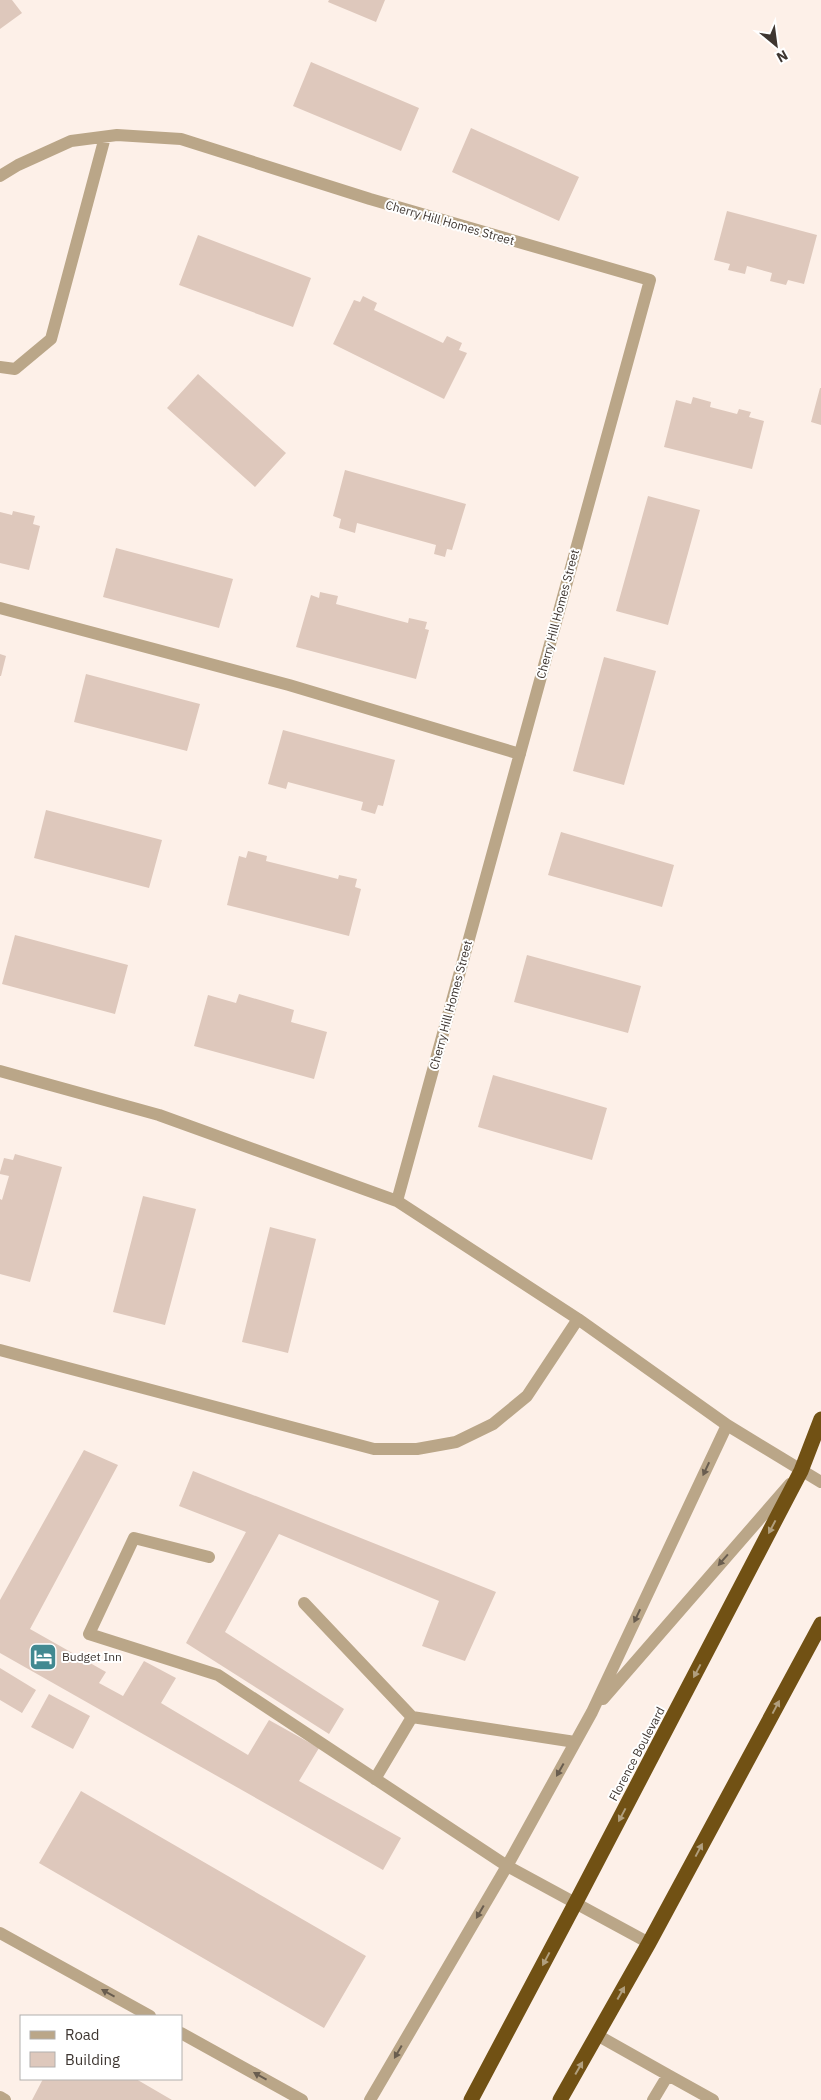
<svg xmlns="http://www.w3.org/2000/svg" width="821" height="2100" viewBox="0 0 821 2100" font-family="'IBM Plex Sans',sans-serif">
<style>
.building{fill:#dec8bc}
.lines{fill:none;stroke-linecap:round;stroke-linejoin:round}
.minor{stroke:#baa688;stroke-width:12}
.highway{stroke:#715114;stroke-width:15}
.oneway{fill:#695d4f}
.oneway2{fill:#b19f7e}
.labels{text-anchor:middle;stroke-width:4;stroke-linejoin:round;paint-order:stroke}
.street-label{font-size:12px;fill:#3e3631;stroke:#fff}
.poi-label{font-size:12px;fill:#3e3631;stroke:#fff;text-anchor:start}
</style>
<rect width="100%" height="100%" fill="#fdf0e8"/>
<path class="building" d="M0 0H12L22 13 0 29Z
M329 0H385L376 22 328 2Z
M311 62 419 108 401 151 293 106Z
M471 128 579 177 559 221 452 172Z
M727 211 817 235 804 284 788 280 786 285 770 281 772 273 747 266 745 274 728 270 730 264 714 260Z
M198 235 311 278 293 327 179 285Z
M363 296 377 303 374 310 443 343 447 336 462 343 459 350 467 353 444 399 333 344 354 300 360 302Z
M198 374 286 453 255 487 167 408Z
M820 388H821V425L811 422Z
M693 397 711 402 710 407 737 414 739 409 751 412 749 417 764 421 752 469 664 447 676 400 691 404Z
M345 470 466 504 452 550 447 549 445 557 434 554 436 545 357 523 355 533 339 528 341 519 333 516Z
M648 496 700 510 668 625 616 611Z
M13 511 35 516 33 524 40 526 29 570 0 563V512L12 515Z
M116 548 233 579 219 628 103 597Z
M320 592 338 596 336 604 408 623 409 618 427 622 425 629 429 630 416 679 296 647 311 595 319 598Z
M0 654 6 656 1 676H0Z
M604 657 656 671 624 785 573 771Z
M86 674 200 704 187 751 74 722Z
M283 730 395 760 383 806 378 805 375 814 361 810 363 802 288 782 286 789 268 784Z
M46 810 162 840 149 888 34 858Z
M561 832 674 865 662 907 548 875Z
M248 851 267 856 266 861 338 879 339 875 357 879 355 887 361 889 349 936 227 905 239 856 246 858Z
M15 935 128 965 115 1014 2 984Z
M527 955 641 986 628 1033 514 1002Z
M239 994 294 1010 291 1022 327 1032 314 1079 194 1046 208 995 236 1003Z
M493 1075 607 1108 592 1160 478 1127Z
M15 1154 62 1167 30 1282 0 1274V1199L2 1200 9 1176 0 1174V1172L4 1158 13 1160Z
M143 1196 196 1209 165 1325 113 1312Z
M270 1227 316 1239 288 1353 242 1342Z
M84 1450 118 1465 30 1629 106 1672 99 1683 123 1696 144 1661 176 1678 161 1703 248 1755 269 1720 319 1748 299 1781 401 1838 383 1870 0 1653V1600Z
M193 1471 496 1592 465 1661 422 1646 439 1601 279 1534 225 1632 344 1709 329 1734 186 1643 246 1532 179 1506Z
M0 1668 36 1690 22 1713 0 1700Z
M49 1694 90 1716 73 1749 31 1727Z
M81 1791 366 1956 324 2028 39 1863Z
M43 2079H136L172 2100H32Z"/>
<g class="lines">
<path class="minor" d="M0 176 18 165 71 141 117 135 181 139 370 199 650 280 397 1201
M0 367 15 369 51 339 105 137
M0 608 289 685 520 754
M0 1071 159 1115 397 1201 578 1319 727 1425 821 1482
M0 1350 374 1449H417L456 1442 493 1424 527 1396 578 1319
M209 1557 134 1538 89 1634 218 1675 507 1866 649 1943
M304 1603 412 1717 375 1779
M603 1699 790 1484
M412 1717 575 1742
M0 1933 150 2016
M181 2033 302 2100
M597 2035 668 2075 653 2100
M668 2075 713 2100
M0 2097 5 2100
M370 2100 507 1866 592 1712 727 1425"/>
<path class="highway" d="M471 2100 576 1902 801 1471 821 1419
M560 2100 649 1943 821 1624"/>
</g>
<defs><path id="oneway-solid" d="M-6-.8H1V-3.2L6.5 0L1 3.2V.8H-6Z" transform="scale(1.25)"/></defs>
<g class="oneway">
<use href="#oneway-solid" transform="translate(706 1469) rotate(115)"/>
<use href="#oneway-solid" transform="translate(723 1560) rotate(131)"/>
<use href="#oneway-solid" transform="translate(637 1616) rotate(115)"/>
<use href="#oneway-solid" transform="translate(560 1770) rotate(119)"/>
<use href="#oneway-solid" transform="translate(480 1912) rotate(120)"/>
<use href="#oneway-solid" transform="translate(108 1993) rotate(-151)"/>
<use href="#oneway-solid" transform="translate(398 2052) rotate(120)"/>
<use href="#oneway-solid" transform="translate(260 2076) rotate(-151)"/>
</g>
<g class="oneway2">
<use href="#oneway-solid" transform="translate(772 1527) rotate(118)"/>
<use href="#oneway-solid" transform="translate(697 1671) rotate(118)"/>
<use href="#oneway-solid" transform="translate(776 1707) rotate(-62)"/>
<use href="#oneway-solid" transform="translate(622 1815) rotate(118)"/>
<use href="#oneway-solid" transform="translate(699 1850) rotate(-62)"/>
<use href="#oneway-solid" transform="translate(546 1959) rotate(118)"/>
<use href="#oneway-solid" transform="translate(621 1993) rotate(-61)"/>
<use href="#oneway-solid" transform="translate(579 2068) rotate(-60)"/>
</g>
<defs>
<g id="hotel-square" transform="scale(1.4375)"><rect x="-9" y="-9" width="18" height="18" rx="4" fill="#428991" stroke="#fff"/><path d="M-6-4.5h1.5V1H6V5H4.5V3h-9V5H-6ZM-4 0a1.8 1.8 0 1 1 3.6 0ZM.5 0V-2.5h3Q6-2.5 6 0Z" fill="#fff"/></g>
</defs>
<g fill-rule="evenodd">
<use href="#hotel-square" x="43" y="1657"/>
</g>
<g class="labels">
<g class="street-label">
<text transform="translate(450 223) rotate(16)" y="4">Cherry Hill Homes Street</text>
<text transform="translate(558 614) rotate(-75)" y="4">Cherry Hill Homes Street</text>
<text transform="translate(451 1005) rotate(-75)" y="4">Cherry Hill Homes Street</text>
<text transform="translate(637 1754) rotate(-62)" y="4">Florence Boulevard</text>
</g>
<g class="poi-label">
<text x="62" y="1661">Budget Inn</text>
</g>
</g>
<rect x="20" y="2015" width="162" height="65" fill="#ffffff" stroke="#b2afad"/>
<rect x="30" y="2031" width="25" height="8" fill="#baa688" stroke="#b2afad"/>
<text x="65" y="2040" font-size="15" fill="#3e3631">Road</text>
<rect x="30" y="2052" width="25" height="15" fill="#dec8bc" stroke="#b2afad"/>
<text x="65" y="2065" font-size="15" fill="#3e3631">Building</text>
<g transform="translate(776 45) rotate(151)" stroke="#ffffff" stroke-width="4" paint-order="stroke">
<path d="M0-4L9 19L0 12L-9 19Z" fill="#3e3631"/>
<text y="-8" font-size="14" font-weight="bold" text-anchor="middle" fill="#3e3631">N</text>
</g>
</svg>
